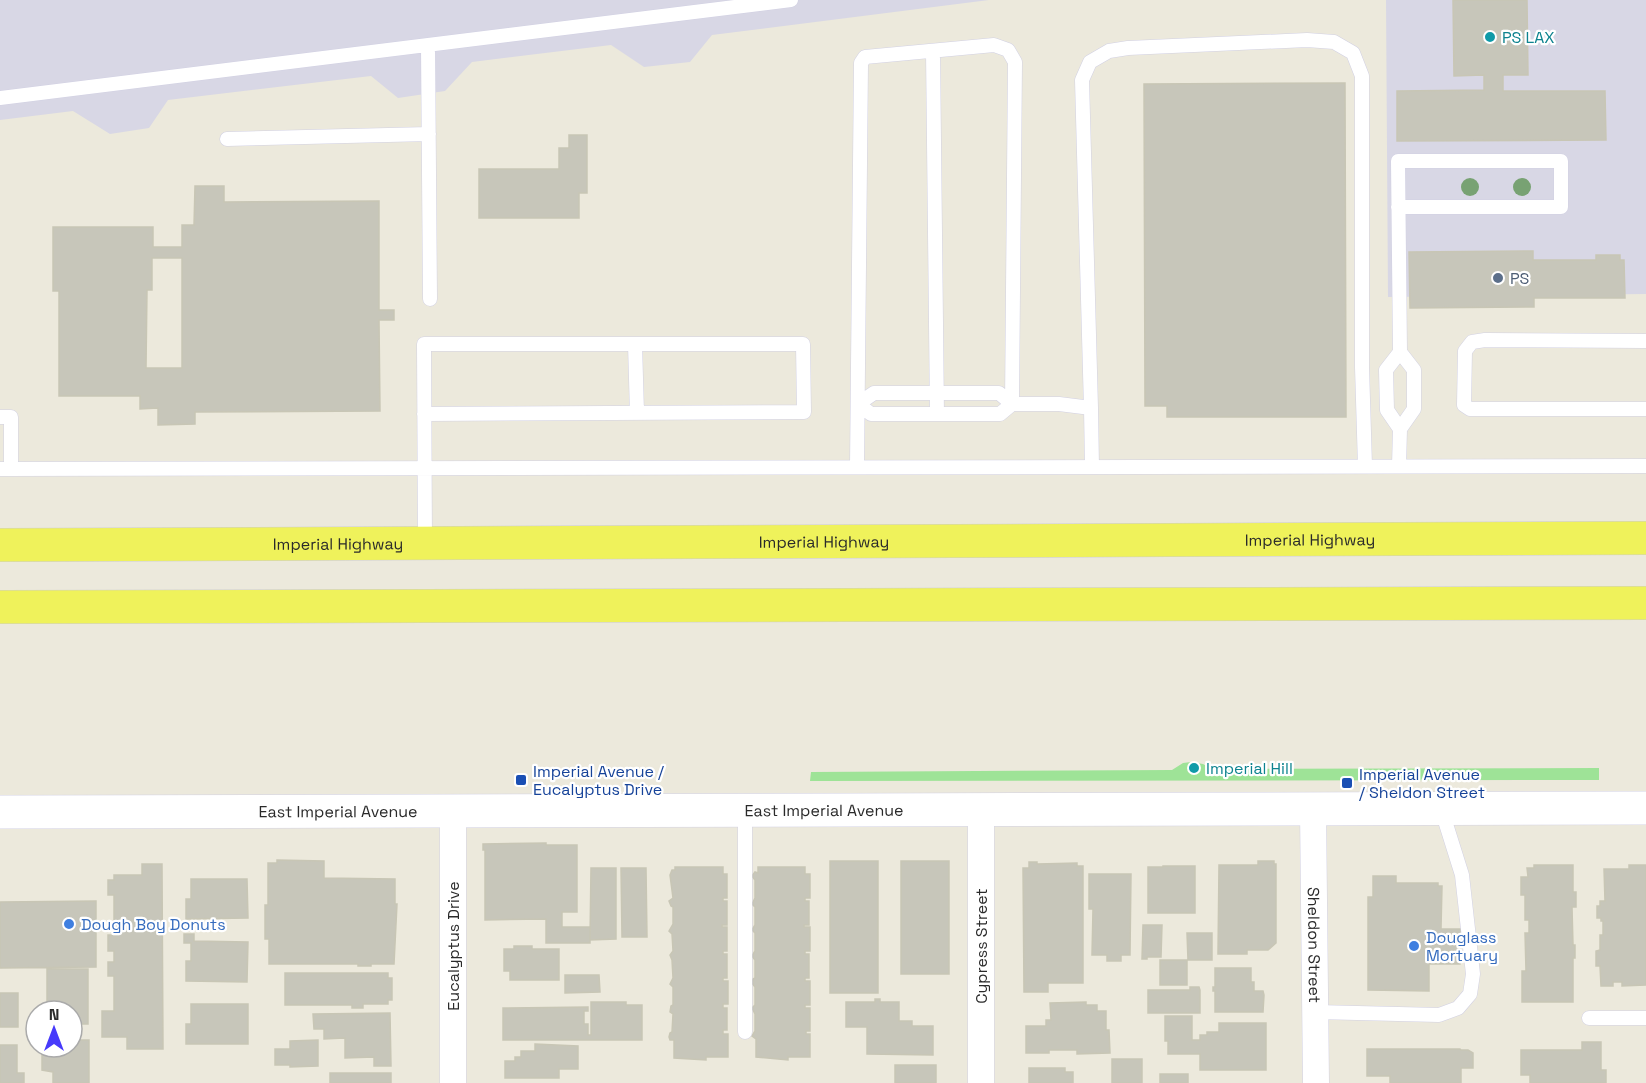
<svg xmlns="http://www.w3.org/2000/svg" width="1646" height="1083" viewBox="0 0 1646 1083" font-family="'Space Grotesk',sans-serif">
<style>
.airport{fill:#d8d7e5}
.green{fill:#9ee397}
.building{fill:#c7c6ba;stroke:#c8c6b5;stroke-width:1.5;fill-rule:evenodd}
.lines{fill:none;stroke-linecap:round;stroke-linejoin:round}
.lane-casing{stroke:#d2d1e3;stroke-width:15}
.street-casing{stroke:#d2d1e3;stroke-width:27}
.secondary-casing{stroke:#d2d1e3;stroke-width:34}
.primary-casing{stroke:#ccc;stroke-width:34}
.lane{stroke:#fff;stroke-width:14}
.street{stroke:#fff;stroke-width:26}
.secondary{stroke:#fff;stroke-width:33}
.primary{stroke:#eff25b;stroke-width:33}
.tree{fill:#78a273}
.culture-dot{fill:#0f9aa8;stroke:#fff;stroke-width:2}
.service-dot{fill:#5c6f8a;stroke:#fff;stroke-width:2}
.transit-dot{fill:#1a4fb4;stroke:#fff;stroke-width:2}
.shop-dot{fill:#3f7fe0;stroke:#fff;stroke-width:2}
.labels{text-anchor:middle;stroke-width:4.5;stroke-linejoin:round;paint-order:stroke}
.culture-label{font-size:16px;fill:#0d838f;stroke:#fff;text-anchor:start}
.service-label{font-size:16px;fill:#4e5e75;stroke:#fff;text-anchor:start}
.street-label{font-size:16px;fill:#2a2a2a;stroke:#fff}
.transit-label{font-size:16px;fill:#164399;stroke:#fff;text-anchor:start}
.shop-label{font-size:16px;fill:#366cbe;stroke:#fff;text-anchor:start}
</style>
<rect width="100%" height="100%" fill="#ece9dc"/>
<path class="airport" d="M0 0H989L712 35 690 62 644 67 611 45 472 62 445 91 398 98 371 76 168 100 149 128 110 134 73 111 0 120Z
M1386 0H1646V294L1388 297Z"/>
<path class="green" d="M1191 762 1203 764 1212 769 1599 768V780L810 781 811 772 1172 770 1183 763Z"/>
<path class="building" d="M1453 0H1527L1528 75H1503V91H1605L1606 140 1397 141V91L1484 90V75L1454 76Z
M1345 83 1346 417H1167V406H1145L1144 84Z
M569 135H587V193H579V218H479V169H559V148H569Z
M195 186H224V202L379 201V310H394V320H379L380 411 195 412V424L158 425V408L140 409V396H59V291H53V227H153V247H182V225H194ZM152 258H182V368H146L147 290H152Z
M1533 251V260H1596V255H1620V260H1624L1625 298H1534V307L1410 308 1409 252Z
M546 843V845H577V912H562V927H590V943H546V919L485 920V850H483V844Z
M277 860 324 861V878L395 879V904H397L394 964H371V966H358V964H269V939H265V905H268V863H277Z
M830 861H878V993H830Z
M901 861H949V974H901Z
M1258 861H1274V864H1276V943L1268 950H1247V954H1218L1219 865H1258Z
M1029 862H1037V864L1077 863V866H1083V983H1048V992H1024L1023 868H1029Z
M142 864H162L163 1049H127V1037H102V1011H114V976H108V962H114V951H108V935H114V895H108V880H114V875H142Z
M1534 865H1573V892H1576V907H1572L1573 945H1575V958H1573V1002H1522V971H1526L1525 933H1529V920H1525V895H1521V877H1528L1527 868H1534Z
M1629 865H1646V985L1622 986V982H1613V986H1601L1600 966H1596V951L1600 950V935H1603V921H1601V918H1597V906H1600V901H1605L1604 869H1629Z
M1163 866H1195V913H1148V867H1163Z
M675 867H723V874H727V898H723V901H727V925H722V927H727V951H723V954H727V978H723V981H728V1004H723V1008H727V1030H723V1034H728V1057H706V1060L674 1058V1040H670L669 1037 670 1033 672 1032 673 1014 670 1012 671 1006 673 1005V987L670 984 673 978 672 960 670 955 673 951 672 934 669 931 673 924V907L671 906 669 901 673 898 670 875 672 870H675Z
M758 867H805V874H810V898H805V901H809V925H804V927H810V951H805V954H809V978H805V981H810V1005H805V1008H810V1031H806V1034H810V1057H788V1060L756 1057V1039L752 1036 755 1031V1014L752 1008 755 1005V987L752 983 753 979 755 978V960L752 956 755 951V933L752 930 755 925V907L752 904 755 898V880L752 876 755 872 758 873Z
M591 868H616V939L590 940Z
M621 868H646L647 937H622Z
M1089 874H1131L1130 955H1121V961H1107V955H1092L1093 909H1089Z
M1373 876H1396V883H1438V886H1442L1441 929H1461L1460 964H1429V991L1368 990V897H1373Z
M191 879H247L248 918 186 919V899H191Z
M96 901V967L0 968V902Z
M1143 925H1162L1161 957H1147V959H1142Z
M1187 933H1212V960H1188Z
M184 934H194V941L248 942 247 982 186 981V961H191V943H184Z
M514 946H532V949H559V980H510V971H504V949H514Z
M1160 960H1187V985H1160Z
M1215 968H1251V982H1254V991H1263L1264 995 1263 1012H1215V991H1213V987H1215Z
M47 969H88V1024H72V1011H47Z
M285 973H388V978H392V1000H388V1004H363V1008H352V1005H285Z
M565 975H599L600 992 565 993Z
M1190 987H1199L1200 990V1013H1148V990H1190Z
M0 993H18V1027H0Z
M875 999H880V1002H899V1021H912V1026H933V1055L867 1054V1027H846V1002H875Z
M591 1002H626V1005H642V1040H503V1008L588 1007V1011H584V1024H588V1035H591Z
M1086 1002V1005H1097V1011H1106V1030H1109L1110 1053 1077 1054V1050H1049V1053H1026V1026H1046V1020H1051L1050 1003Z
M191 1004H248V1044H186V1024H191Z
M390 1013 391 1066H374V1057L345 1058V1038L324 1039V1029H314L313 1014Z
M1165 1016H1192V1040H1200V1035H1207V1032H1219V1023H1266V1070H1200V1054H1168V1041H1165Z
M72 1040H89V1083H53V1072L42 1070V1047H72Z
M318 1040V1066L290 1067V1065H275V1049H290V1041Z
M1582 1042H1601V1070H1606V1083H1530V1075H1521V1050H1582Z
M535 1044 578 1046V1069H559V1078H505V1061H515V1057H521V1051H535Z
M0 1045H17V1073H24V1083H0Z
M1367 1049H1460L1461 1050H1468L1473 1053V1068H1461V1083H1390V1076H1367Z
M1112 1059H1142V1083H1112Z
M895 1065H936V1083H895Z
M1029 1068H1065V1072H1073V1083H1029Z
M330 1073H391V1083H330Z
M1160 1074H1188V1083H1160Z"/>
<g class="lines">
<g class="lane-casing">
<path id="lane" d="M428 45 430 299
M933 51 937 414
M0 98 791 0
M227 139 429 134
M1398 207H1561V161H1398L1400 352 1414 370V409L1400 429 1399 466
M1646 341 1485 340 1472 342 1465 351 1464 405 1470 409H1646
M635 344 637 413
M1400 352 1386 370 1387 410 1400 429
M858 404 874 393H999L1012 404H1059L1091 408 1092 467
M1091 408 1082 80 1090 62 1109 51 1128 48 1307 40 1334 42 1353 53 1362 76V367L1365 466
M424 414 804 412 803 344H424L425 544
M0 417H11V469
M857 467 861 63 865 57 994 45 1008 50 1015 62 1012 404 1000 414H871L858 404
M0 469 1646 466
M1316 1012 1439 1015 1458 1008 1470 994 1473 974 1462 875 1441 808
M1589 1018H1646
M745 1032V809"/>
</g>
<g class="street-casing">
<g id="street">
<path d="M981 809V1083"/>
<path id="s1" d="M1313 809 1316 1083"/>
<path d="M453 810V1083"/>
</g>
</g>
<g class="secondary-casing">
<g id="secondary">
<path id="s2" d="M0 812 1646 808"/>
</g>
</g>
<g class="primary-casing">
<g id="primary">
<path id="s3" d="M0 545 1646 538"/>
<path d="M0 607 1646 603"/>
</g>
</g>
<use href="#lane" class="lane"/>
<use href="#street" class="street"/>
<use href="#secondary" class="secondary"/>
<use href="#primary" class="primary"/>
</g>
<g class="tree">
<circle cx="1470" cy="187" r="9"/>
<circle cx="1522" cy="187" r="9"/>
</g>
<g class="culture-dot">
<circle cx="1490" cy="37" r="6"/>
<circle cx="1194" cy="768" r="6"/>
</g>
<circle class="service-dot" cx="1498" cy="278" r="6"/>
<g class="transit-dot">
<rect x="515" y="774" width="12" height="12" rx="3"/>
<rect x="1341" y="777" width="12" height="12" rx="3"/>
</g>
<g class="shop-dot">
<circle cx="69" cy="924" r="6"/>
<circle cx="1414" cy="946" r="6"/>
</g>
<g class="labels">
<g class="culture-label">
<text x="1502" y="43">PS LAX</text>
<text x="1206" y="774">Imperial Hill</text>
</g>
<g class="service-label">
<text x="1510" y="284">PS</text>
</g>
<g class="street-label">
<text dy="6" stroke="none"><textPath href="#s3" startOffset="1310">Imperial Highway</textPath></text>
<text dy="6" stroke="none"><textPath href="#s3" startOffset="824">Imperial Highway</textPath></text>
<text dy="6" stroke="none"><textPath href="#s3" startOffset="338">Imperial Highway</textPath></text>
<text dy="6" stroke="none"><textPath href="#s2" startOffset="338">East Imperial Avenue</textPath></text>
<text dy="6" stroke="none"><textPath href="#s2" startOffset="824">East Imperial Avenue</textPath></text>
<text transform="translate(453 946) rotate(-90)" y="6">Eucalyptus Drive</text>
<text transform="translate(981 946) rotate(-90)" y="6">Cypress Street</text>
<text dy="6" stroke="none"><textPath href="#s1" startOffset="136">Sheldon Street</textPath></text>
</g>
<g class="transit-label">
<text x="533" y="777">Imperial Avenue /<tspan x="533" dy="18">Eucalyptus Drive</tspan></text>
<text x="1359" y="780">Imperial Avenue<tspan x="1359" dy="18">/ Sheldon Street</tspan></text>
</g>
<g class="shop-label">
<text x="81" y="930">Dough Boy Donuts</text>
<text x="1426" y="943">Douglass<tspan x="1426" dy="18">Mortuary</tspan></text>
</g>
</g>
<g transform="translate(54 1029)"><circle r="28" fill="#ffffff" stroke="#aaaaaa" stroke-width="1.5"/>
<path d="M0-4.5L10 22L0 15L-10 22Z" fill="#473afb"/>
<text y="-9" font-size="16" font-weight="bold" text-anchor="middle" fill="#2a2a2a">N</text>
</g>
</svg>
